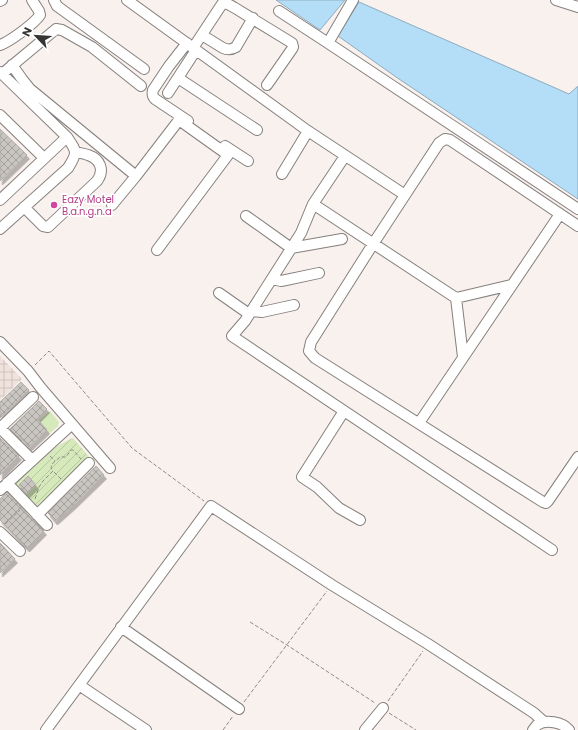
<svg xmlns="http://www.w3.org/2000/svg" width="578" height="730" viewBox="0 0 578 730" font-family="Poppins,sans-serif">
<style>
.industrial{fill:url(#industrial-grid)}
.grass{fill:#d6e9ba}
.garden{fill:url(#garden-furrows)}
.water{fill:#b4def8;stroke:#8eabbd}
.building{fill:url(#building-cross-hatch);stroke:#b2ada9;filter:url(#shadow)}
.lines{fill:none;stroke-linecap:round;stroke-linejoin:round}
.minor-casing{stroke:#86807e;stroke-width:12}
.path{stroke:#908c8a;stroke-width:1;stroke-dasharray:4 2;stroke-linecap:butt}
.minor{stroke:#fff;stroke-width:10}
.hotel-dot{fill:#d1479c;stroke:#fff;stroke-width:1.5}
.labels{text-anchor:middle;stroke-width:3.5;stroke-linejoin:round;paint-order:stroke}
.hotel-label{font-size:10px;fill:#b23c85;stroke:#fff;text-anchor:start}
</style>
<defs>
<pattern id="industrial-grid" width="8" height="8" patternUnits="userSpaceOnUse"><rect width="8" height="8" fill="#f0e2dc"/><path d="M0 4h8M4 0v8" fill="none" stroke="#cec2bd"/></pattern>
<pattern id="garden-furrows" width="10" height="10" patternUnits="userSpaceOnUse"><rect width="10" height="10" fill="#d6e9ba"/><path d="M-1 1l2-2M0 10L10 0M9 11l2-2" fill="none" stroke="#b8c8a0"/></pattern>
<pattern id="building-cross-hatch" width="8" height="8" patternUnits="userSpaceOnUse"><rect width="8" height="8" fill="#c9c5c0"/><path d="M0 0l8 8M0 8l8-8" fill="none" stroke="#a4a19d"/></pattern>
<filter id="shadow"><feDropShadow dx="2.5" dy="4" stdDeviation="0" flood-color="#0004"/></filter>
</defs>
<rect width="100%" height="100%" fill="#f8f1ee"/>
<path class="industrial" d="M0 356 22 379 0 400Z"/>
<path class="grass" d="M50 411 59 422 58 426 49 434 38 421Z"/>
<path class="garden" d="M73 438 90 458 36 507 13 484C30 468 51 447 73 438Z"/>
<path class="water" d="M276 0H345L320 30Z
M359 2 569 94 578 86V199L396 77 338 36Z"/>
<path class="building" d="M0 129 27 155 0 181Z
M21 382 29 390 0 418V402Z
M39 401 47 409 37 419 47 430 29 447 19 436 18 437 10 429Z
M0 438 19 456 0 475Z
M96 466 104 475 74 504 55 521 48 513Z
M28 476 36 485 27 494 19 485Z
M7 492 32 519 44 531 27 548 0 520V499Z
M0 543 15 559 0 573Z"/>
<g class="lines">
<g class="minor-casing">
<path id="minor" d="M54 0 57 6 144 69
M127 0 308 131 405 195
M556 0 578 7
M0 1 2 0
M279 11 328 43 578 209
M202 35 223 48C228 50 231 50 236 47L253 18
M187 43 169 66 153 90C152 94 152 96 155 99L188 121
M328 43 353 0
M0 45C9 42 34 24 40 15L39 11 32 0
M193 48 222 4C227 2 231 6 235 8L292 43 293 47 292 49 267 85
M12 65 22 79 30 89 136 176
M0 72 67 137C77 152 78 152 68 168L0 229
M2 74 56 29 62 30 92 47 141 86
M178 78 257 130
M168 93 196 50
M0 115 44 158
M225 146 248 161
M345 156 313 204 301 233 245 321 232 336 552 550
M282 174 308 131
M0 200 67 137
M313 204 456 298 511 285
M112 205 136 176 179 120 228 155 157 250
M24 207 43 226 48 227 97 181C105 170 100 159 88 155 83 153 79 153 75 152
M246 216 291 248 342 239
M578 226 450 140 445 139 439 143 373 244 311 342 309 351 315 358 543 502 546 503 548 501 578 457
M272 279 281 281 286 280 319 273
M219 293 249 314
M456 298 463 357
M252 311 262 312 294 305
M0 342 28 371 41 388 110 468
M344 411 302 477 317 487 339 508 360 520
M419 423 560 214
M0 428 33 397
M0 428 32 460
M7 483 47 525
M0 490 72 424
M37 515 89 463
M0 532 20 551
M121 627 239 709
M79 685 146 730
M46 730 211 506 332 585 428 644 534 713 544 722
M365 730 383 708
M533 730C533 730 537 725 537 725 546 719 562 722 569 730"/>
</g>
<path class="path" d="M35 365 49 351 132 448 204 501
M50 456 55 461
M54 472 61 479
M35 499 39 487 43 481 53 471 51 468 52 464 60 457H66L71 450H73L81 459
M5 524 20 510
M250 622 287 645 375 703
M388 701 423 651
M244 702 327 591
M389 713 416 730
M223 730 233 716"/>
<use href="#minor" class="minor"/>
</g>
<circle class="hotel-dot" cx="54" cy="205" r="4"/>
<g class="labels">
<g class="hotel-label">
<text x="62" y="203">Eazy Motel<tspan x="62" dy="12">B.a.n.g.n.a</tspan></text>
</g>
</g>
<g transform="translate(36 36) rotate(295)" stroke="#ffffff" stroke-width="3" paint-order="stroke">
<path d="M0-3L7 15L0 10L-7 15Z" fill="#373534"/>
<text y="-6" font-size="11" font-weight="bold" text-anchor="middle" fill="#373534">N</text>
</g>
</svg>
